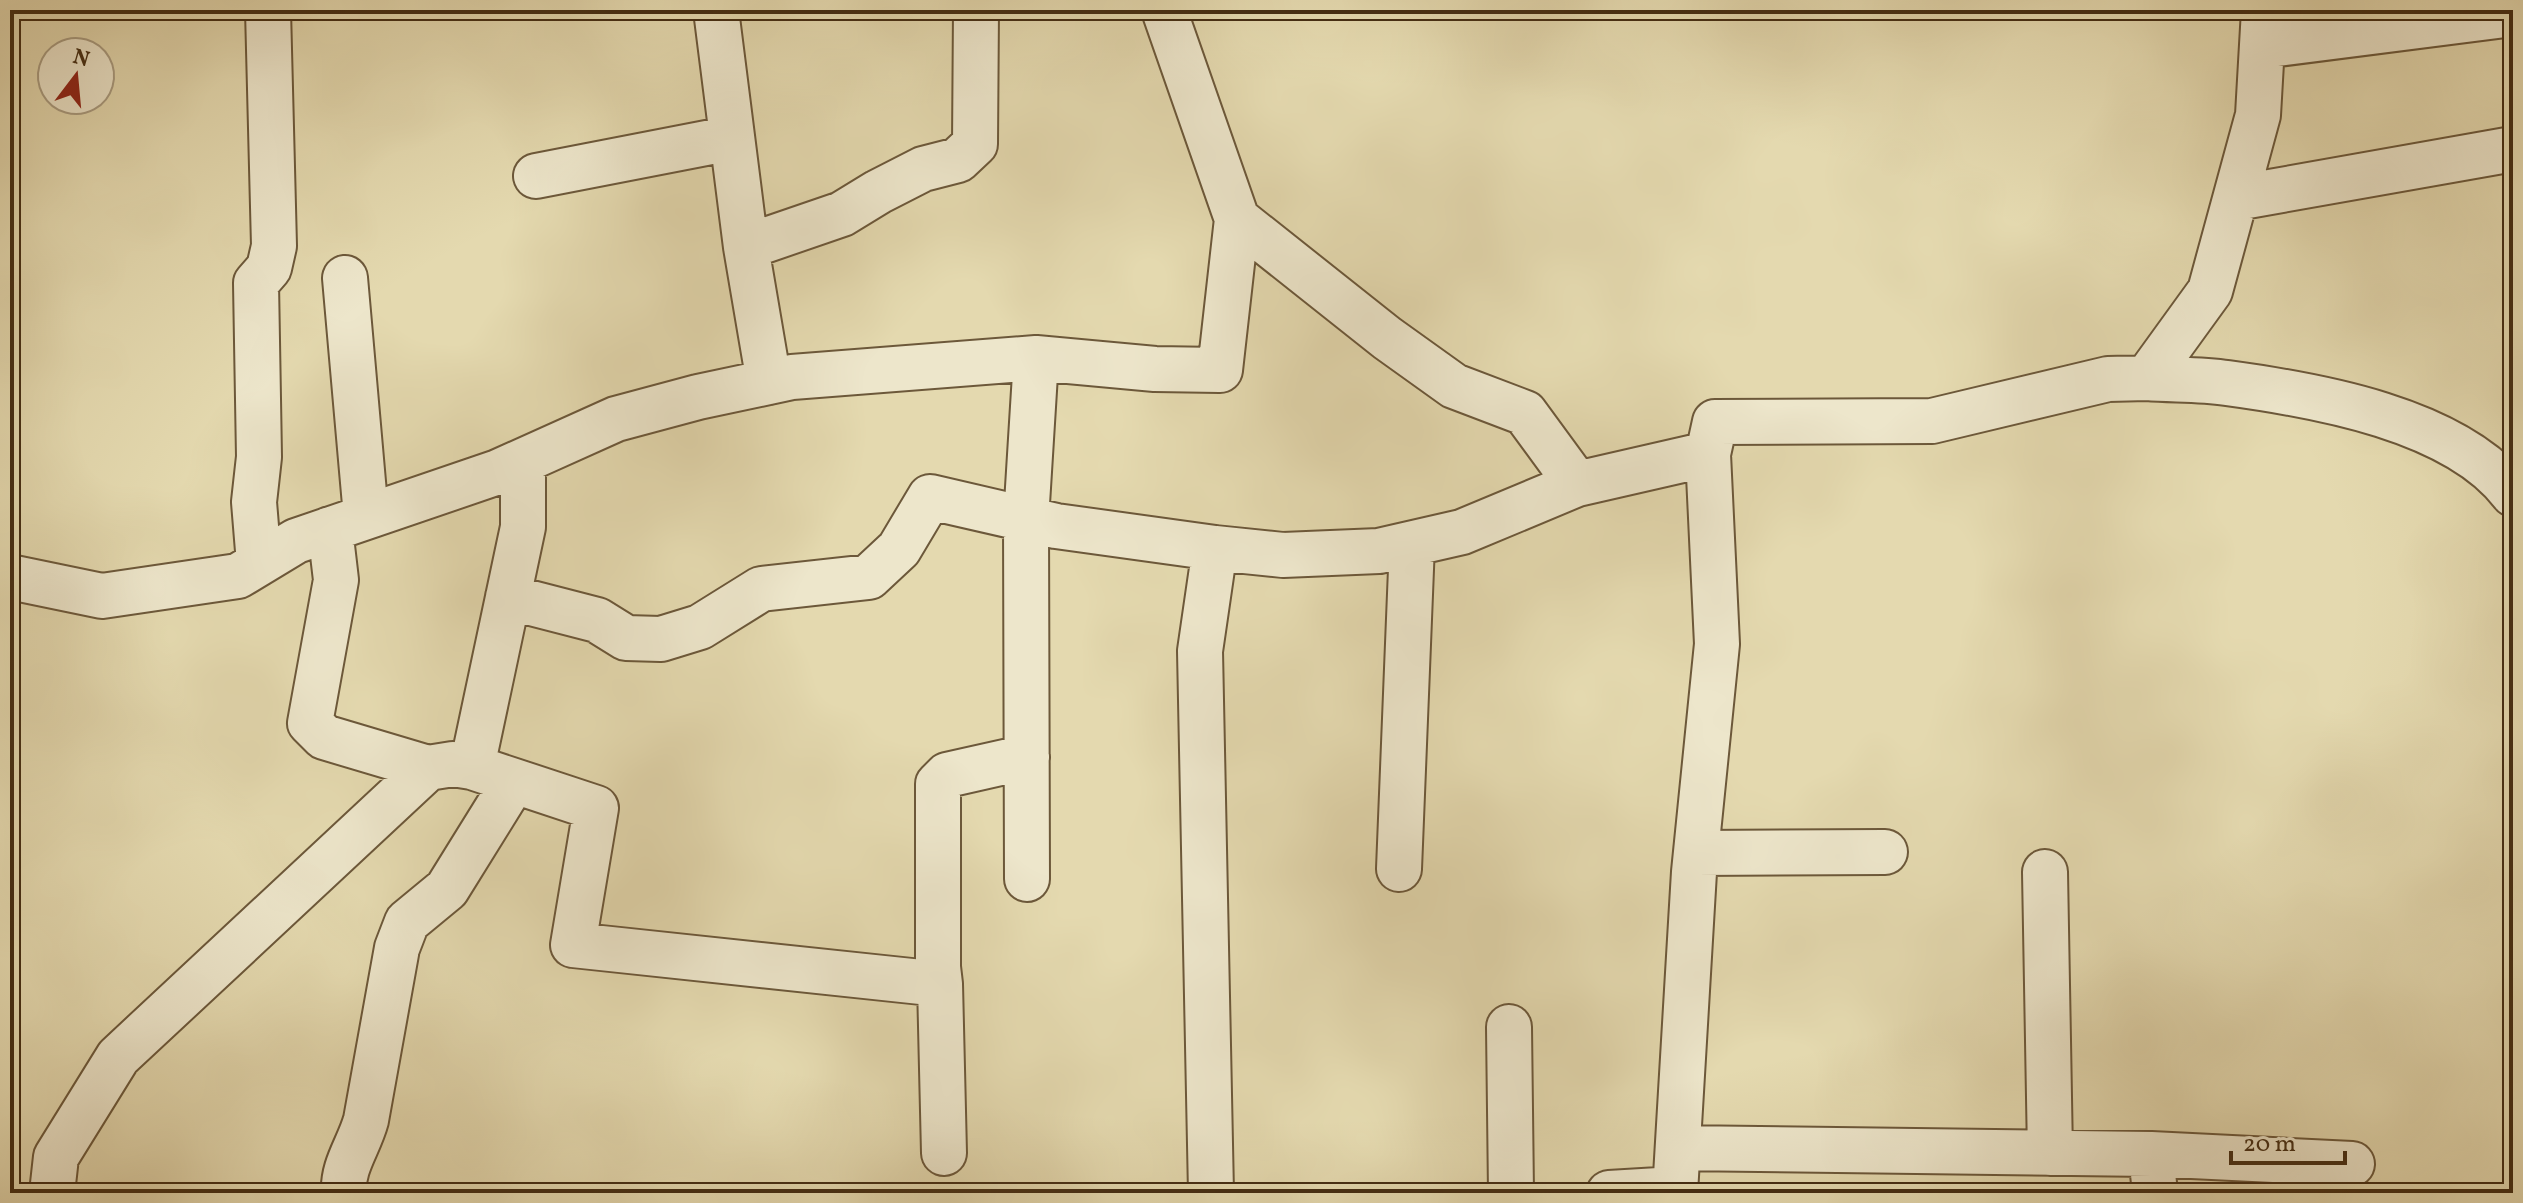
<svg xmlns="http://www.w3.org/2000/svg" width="2523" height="1203" viewBox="0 0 2523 1203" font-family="Vollkorn,serif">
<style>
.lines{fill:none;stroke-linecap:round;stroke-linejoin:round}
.minor-casing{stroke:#6c583a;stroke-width:48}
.minor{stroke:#ede6cb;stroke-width:44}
</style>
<rect width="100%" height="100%" fill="#e4d9af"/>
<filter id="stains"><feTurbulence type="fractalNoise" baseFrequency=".0025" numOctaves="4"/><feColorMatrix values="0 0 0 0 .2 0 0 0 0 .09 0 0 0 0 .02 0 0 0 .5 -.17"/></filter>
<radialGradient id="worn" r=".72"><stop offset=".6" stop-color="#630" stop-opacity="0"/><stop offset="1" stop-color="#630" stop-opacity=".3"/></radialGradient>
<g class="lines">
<g class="minor-casing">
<path id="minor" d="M716 10 746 247 769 382
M1164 10 1237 219 1387 338 1454 386 1525 413 1577 484
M2262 46 2513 14
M536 176 732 138
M2236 198 2513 149
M746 247 842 214 878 192 923 169 958 160 975 144 976 10
M345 278 366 516
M2147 378C2173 380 2201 379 2227 383 2316 395 2456 419 2513 494
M330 529 336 580 310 723 324 737 428 768
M259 563 254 502 259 457 256 283 269 268 274 246 268 10
M10 577 102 596 238 576 296 541 498 472 616 419 698 397 792 377 1036 358 1155 369 1220 370 1237 219
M508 597 597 620 626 638 661 639 700 627 761 589 869 577 899 549 930 497 1056 526 1215 548 1283 555 1379 551 1462 532 1577 484 1708 454 1715 422 1932 421 2108 379 2147 378 2210 291 2258 115 2264 10
M472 767 596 808 573 945 940 984
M1696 853 1885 852
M1399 869 1412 544
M2045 872 2050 1153
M1027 879 1026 520 1036 358
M1509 1027 1511 1193
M1678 1148 2151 1154 2352 1164
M944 1153 940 984 938 967V784L947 775 1027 757
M2151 1154 2155 1193
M52 1193 56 1157 118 1057 428 768 453 764 472 767 523 527V462
M344 1193C342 1166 359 1146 366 1120L397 948 407 922 447 889 514 781
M1211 1193 1200 651 1215 548
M1609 1193 1676 1189
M1675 1193 1694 872 1717 644 1708 454"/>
</g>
<use href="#minor" class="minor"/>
</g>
<rect width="2523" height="1203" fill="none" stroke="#e4d9af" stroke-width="40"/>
<rect x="12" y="12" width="2499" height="1179" fill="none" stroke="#442d13" stroke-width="4"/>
<rect x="20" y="20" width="2483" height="1163" fill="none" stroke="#442d13" stroke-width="2"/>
<g transform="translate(76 76) rotate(16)"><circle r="38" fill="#ede6cb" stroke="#a99c81" stroke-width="2"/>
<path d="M0-6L14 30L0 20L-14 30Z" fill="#8f2418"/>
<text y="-12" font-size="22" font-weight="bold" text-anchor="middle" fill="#442d13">N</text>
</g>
<path d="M2231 1151v12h114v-12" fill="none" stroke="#442d13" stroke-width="4"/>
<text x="2243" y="1151" font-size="24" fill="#442d13" stroke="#ede6cb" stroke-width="6" paint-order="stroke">20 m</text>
<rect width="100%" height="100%" filter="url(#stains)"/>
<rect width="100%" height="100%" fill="url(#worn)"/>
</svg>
